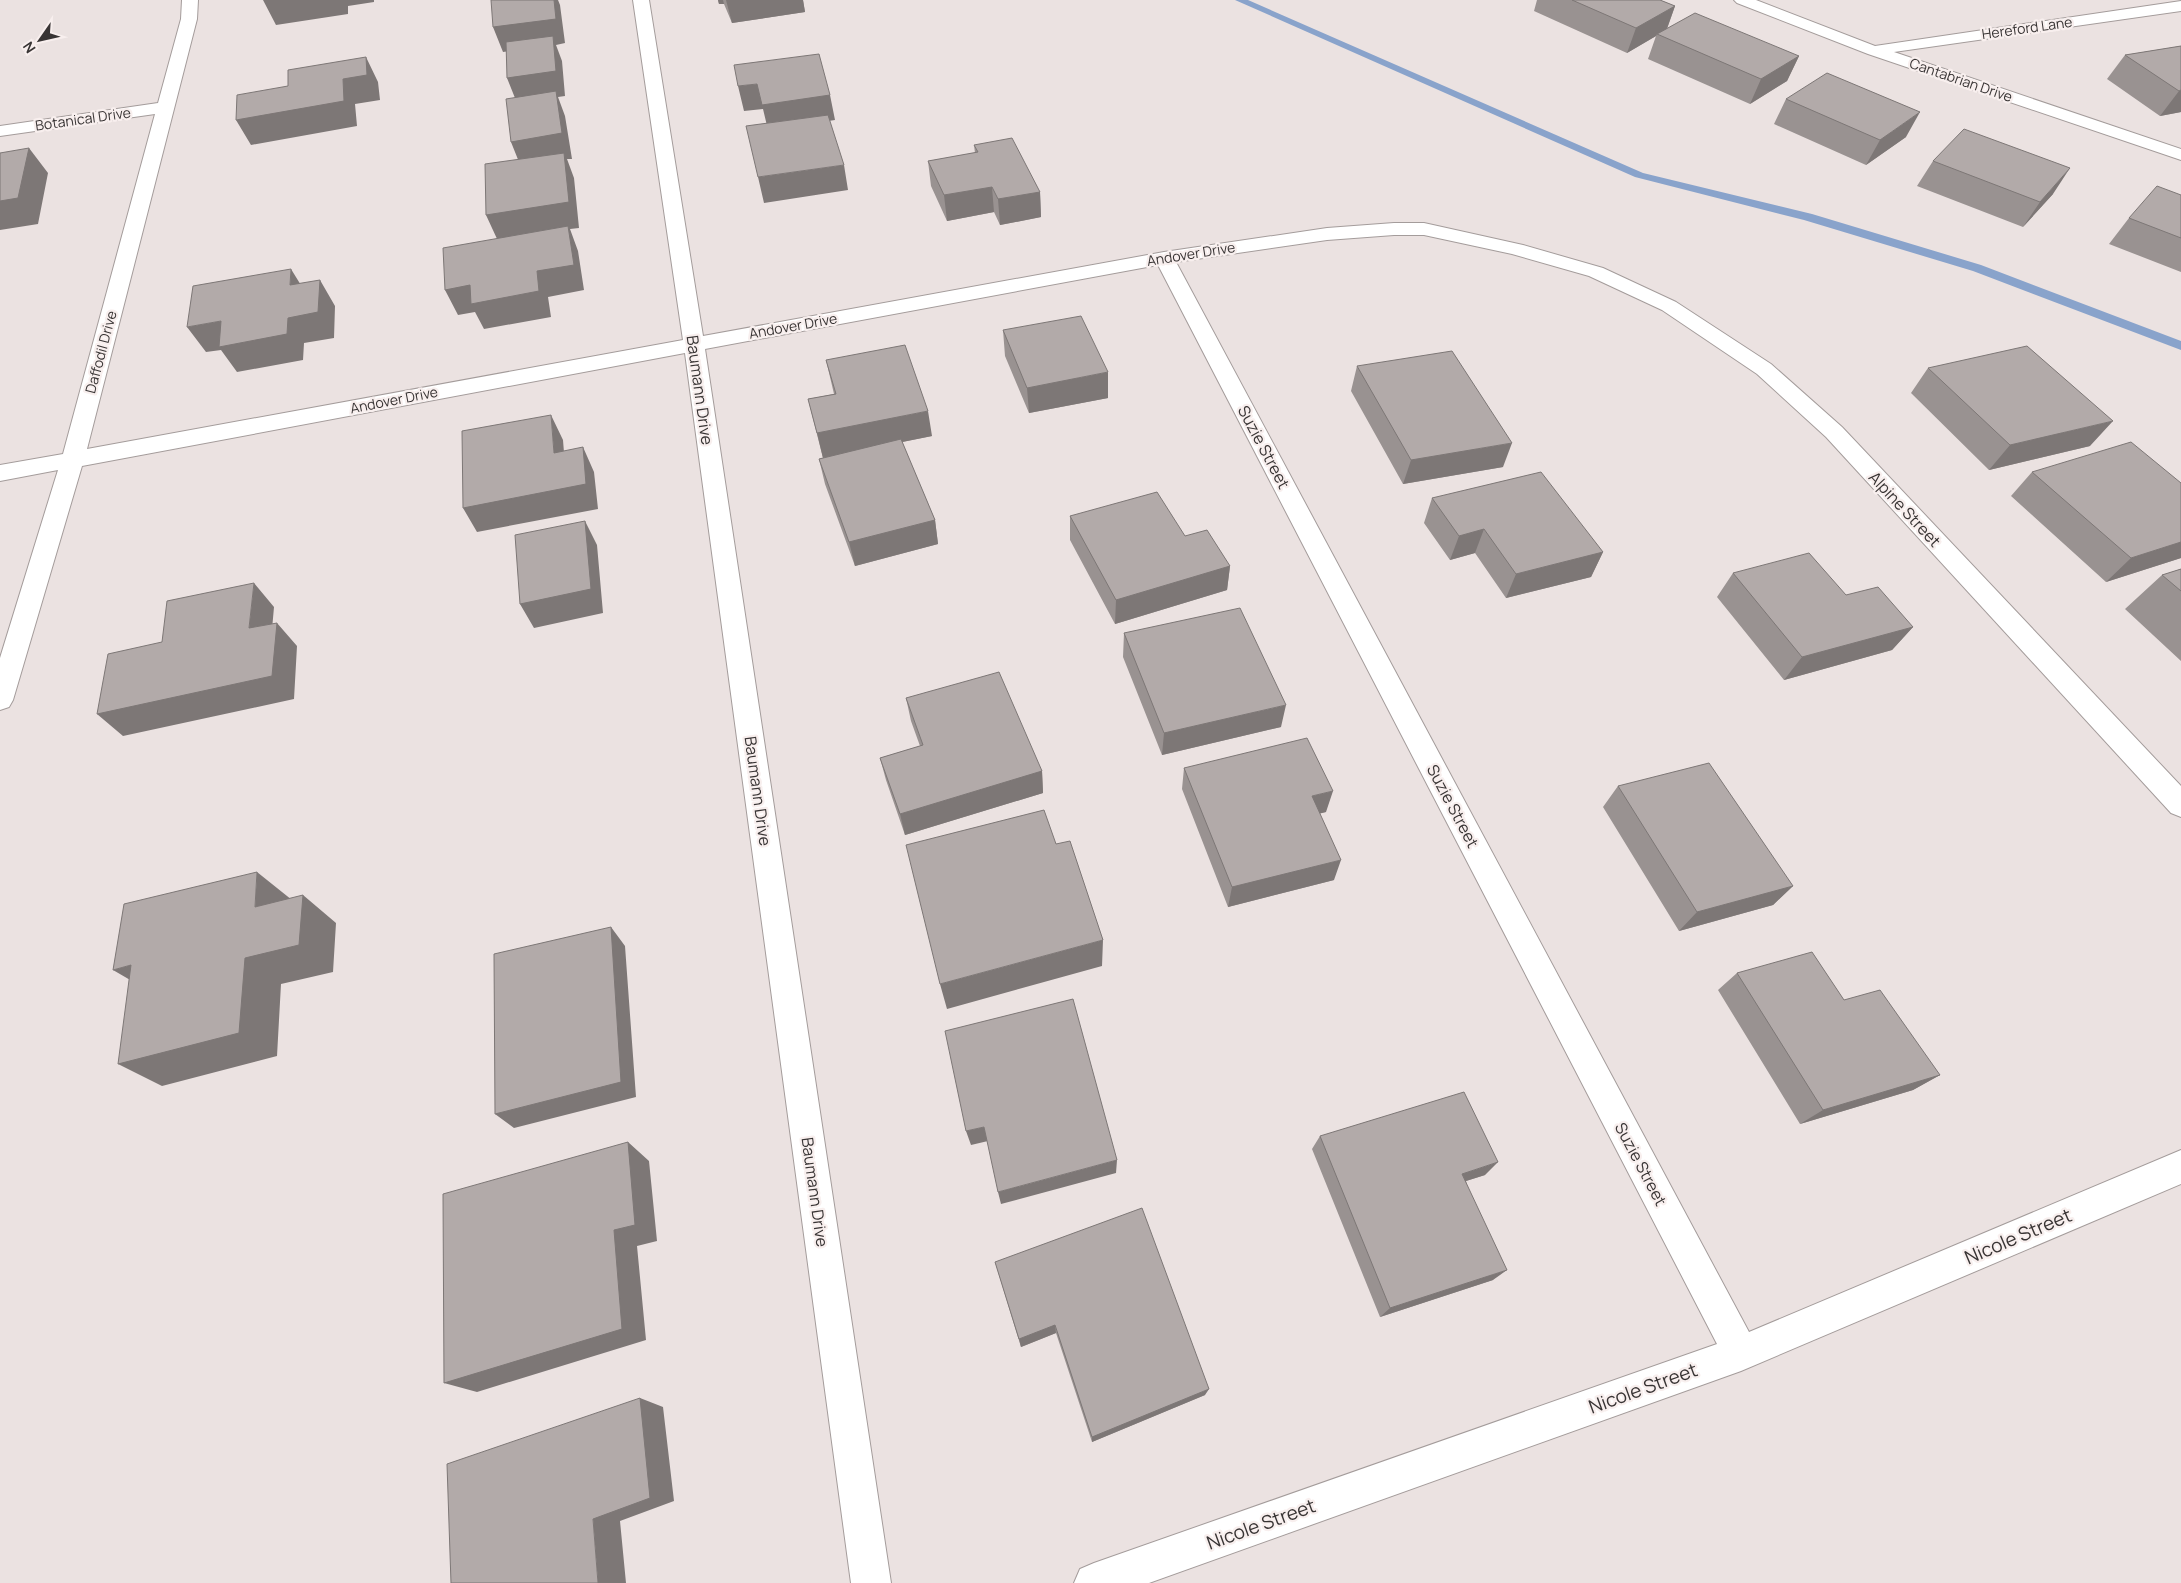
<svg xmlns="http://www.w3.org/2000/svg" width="2181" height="1583" viewBox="0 0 2181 1583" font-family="Manrope,sans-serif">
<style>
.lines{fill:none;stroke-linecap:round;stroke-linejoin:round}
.stream{fill:#89a3cb;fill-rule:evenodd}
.minor-casing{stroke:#a49c9b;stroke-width:2}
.minor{fill:#fff;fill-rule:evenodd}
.wall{fill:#999291}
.shaded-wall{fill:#7d7776}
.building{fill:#b2aaa9;stroke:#7d7776}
.labels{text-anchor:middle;stroke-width:4.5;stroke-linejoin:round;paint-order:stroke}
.far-street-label{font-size:14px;fill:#383434;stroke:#f8efee}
.street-label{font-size:16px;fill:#383434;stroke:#f8efee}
.near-street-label{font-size:19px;fill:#383434;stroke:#f8efee}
</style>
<rect width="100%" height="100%" fill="#ebe2e1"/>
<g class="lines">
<path class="stream" d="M1235 0H1248L1643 173 1812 214 1981 265 2181 341V350L1973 271 1804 220 1635 177Z"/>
<g class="minor-casing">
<path id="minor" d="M182 0H198L197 19 87 449 683 340 633 0H649L703 336 1164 252 1327 228 1394 223H1424L1523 245 1603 268 1676 302 1771 364 1842 427 2181 786V817L2171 813 1826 437 1757 374 1662 310 1589 276 1512 254 1424 235H1394L1327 240 1176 262 1749 1332 2181 1150V1184L1741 1371 1149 1583H1074L1080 1569 1094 1563 1717 1344 1158 265 705 349 891 1583H851L685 353 82 466 13 700 9 707 0 710V658L58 470 0 481V465L63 454 155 114 0 136V126L158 103 181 19Z
M1734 0H1756L1875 46 2181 1V11L1894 52 2181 149V160L1868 54 1737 3Z"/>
</g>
<use href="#minor" class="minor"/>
</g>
<path class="wall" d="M718 0H803L805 12 732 23 724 4H719Z
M1537 0H1660L1675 6 1667 29 1799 56 1787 81 1750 104 1648 59 1656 36 1627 53 1534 11Z
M2181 46V112L2160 116 2107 79 2125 55Z
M1786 99 1906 137 1866 165 1774 124Z
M974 145 1040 192 1041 217 1000 225 994 212 947 221 931 186 928 161 975 153Z
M1933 161 2053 194 2023 227 1917 186Z
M2181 195V272L2109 244 2129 218Z
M1003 330 1108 398 1029 413 1005 356Z
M826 360 932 436 902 442 935 520 938 544 855 566 825 484 819 459 823 458 808 399 834 394Z
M1357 366 1503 467 1403 484 1351 391Z
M1928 368 2090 446 1989 470 1911 393Z
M2032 472 2181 483V558L2106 582 2011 496Z
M1432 498 1603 552 1591 577 1506 598 1475 553 1450 560 1424 523Z
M1070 516 1185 536 1230 566 1227 590 1115 624 1070 540Z
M2181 569V661L2125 609 2162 575Z
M1733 573 1846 595 1913 627 1892 650 1784 680 1717 597Z
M1124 633 1281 727 1162 755 1123 657Z
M906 698 1042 771 1043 793 905 835 886 780 880 758 920 746 911 721Z
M1184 768 1326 812 1320 813 1334 880 1228 907 1182 789Z
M1618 786 1793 886 1773 905 1679 931 1603 807Z
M1737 973 1844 1000 1940 1075 1913 1090 1800 1124 1718 990Z
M1320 1136 1485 1175 1466 1181 1493 1280 1380 1317 1312 1149Z
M995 1262 1205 1395 1092 1442 1056 1333 1021 1347Z"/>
<path class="shaded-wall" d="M263 0H374V2L348 6V14L276 25Z
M554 0H558L560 5 565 43 556 45 562 61 565 96 558 97 565 116 572 159H567L574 178 579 228 570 229 578 251 584 290 548 297 551 317 484 329 475 312 458 315 445 290 498 241 486 215 521 167 511 142 517 103 507 78 554 45 503 52 493 27Z
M718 0H723L724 4H719Z
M726 0H803L805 12 732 23Z
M1675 6 1666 31 1657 34 1656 36 1627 53 1636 28Z
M1799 56 1787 81 1750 104 1761 79Z
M366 57 378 82 380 100 355 104 357 126 251 145 236 120 343 79Z
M757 84 830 95 835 120 768 130 763 109 744 111 738 86Z
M2181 90V112L2160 116 2179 91Z
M1920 112 1906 137 1866 165 1880 140Z
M29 148 48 173 38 224 0 230V201Z
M844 165 848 190 764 203 758 177Z
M2070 168 2053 194 2023 227 2040 202Z
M992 187 994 212 947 221 944 195Z
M1040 192 1041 217 1000 225 998 199Z
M291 269 307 295 290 285Z
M320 280 335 306 334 338 304 343 303 360 237 372 221 350 206 352 187 327 221 321 288 318Z
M1108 372V398L1029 413 1027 388Z
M928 411 932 436 823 458 817 433Z
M551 415 563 440 566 478 554 453Z
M2113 421 2090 446 1989 470 2010 445Z
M1512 443 1503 467 1403 484 1411 460Z
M583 447 594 472 598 509 477 532 463 508Z
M935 520 938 544 855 566 849 542Z
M585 521 597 545 603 613 534 628 520 604Z
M1484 529 1475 553 1450 560 1459 536Z
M2181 542V558L2106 582 2131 558Z
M1603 552 1591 577 1506 598 1516 574Z
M1230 566 1227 590 1115 624 1116 600Z
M254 583 274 607 270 652 249 628Z
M277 623 297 646 294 699 123 736 97 714Z
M1913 627 1892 650 1784 680 1802 657Z
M1286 705 1281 727 1162 755 1164 733Z
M1042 771 1043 793 905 835 900 814Z
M1333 791 1326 812 1306 817 1312 796Z
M1341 860 1334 880 1228 907 1232 887Z
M257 872 292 900 255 907Z
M1793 886 1773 905 1679 931 1697 912Z
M303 895 336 923 333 972 281 984 277 1056 162 1086 118 1064 245 958Z
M611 927 625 946 636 1097 514 1128 495 1114Z
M1103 940 1102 966 947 1009 940 984Z
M131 965 156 995 113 970Z
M1940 1075 1913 1090 1800 1124 1823 1110Z
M984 1127 988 1141 971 1145 966 1131Z
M628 1142 649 1161 657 1241 637 1246 646 1340 477 1392 444 1383 614 1230Z
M1117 1160 1116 1173 1001 1204 998 1192Z
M1498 1162 1485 1175 1450 1186 1462 1174Z
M1507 1270 1493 1280 1380 1317 1390 1308Z
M1055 1325 1056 1333 1021 1347 1019 1339Z
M1209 1389 1205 1395 1092 1442V1437Z
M640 1398 663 1407 674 1501 620 1521 626 1583H598L593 1519Z"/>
<path class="building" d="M491 0H554L556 19 493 27Z
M1572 0H1660L1675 6 1636 28Z
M1695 13 1799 56 1761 79 1657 34Z
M553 36 556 71 507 78 506 42Z
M2181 46V90L2179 91 2125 55Z
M819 54 830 95 762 105 757 84 738 86 734 65Z
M366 57 367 75 343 79 344 101 236 120 237 95 288 86V70Z
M1827 73 1920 112 1880 140 1786 99Z
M556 91 562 133 511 142 506 99Z
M828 115 844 165 758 177 746 126Z
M1964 129 2070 168 2040 202 1933 161Z
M1012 138 1040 192 998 199 992 187 944 195 928 161 978 152 974 145Z
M29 148 18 198 0 201V153Z
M564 153 569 202 486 215 485 164Z
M2157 186 2181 195V238L2129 218Z
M568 226 574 265 537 271 539 291 471 304 470 285 445 290 443 248Z
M291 269 290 285 320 280 318 312 288 318 287 334 219 347 221 321 187 327 193 286Z
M1081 316 1108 372 1027 388 1003 330Z
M905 345 928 411 817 433 808 399 836 394 826 360Z
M2027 346 2113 421 2010 445 1928 368Z
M1452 351 1512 443 1411 460 1357 366Z
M551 415 554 453 583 447 586 484 463 508 462 431Z
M901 439 935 520 849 542 819 459Z
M2131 442 2181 483V542L2131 558 2032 472Z
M1541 472 1603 552 1516 574 1484 529 1459 536 1432 498Z
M1157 492 1185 536 1207 530 1230 566 1116 600 1070 516Z
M585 521 591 589 520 604 515 535Z
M1809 553 1846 595 1878 587 1913 627 1802 657 1733 573Z
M2181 569V591L2162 575Z
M254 583 249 628 277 623 272 676 97 714 108 654 162 642 167 601Z
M1240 608 1286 705 1164 733 1124 633Z
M999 672 1042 771 900 814 880 758 923 745 906 698Z
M1307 738 1333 791 1312 796 1341 860 1232 887 1184 768Z
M1709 763 1793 886 1697 912 1618 786Z
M1044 810 1056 844 1070 841 1103 940 940 984 906 845Z
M257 872 255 907 303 895 299 945 245 958 239 1033 118 1064 131 965 113 970 124 904Z
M611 927 621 1082 495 1114 494 954Z
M1812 952 1844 1000 1880 990 1940 1075 1823 1110 1737 973Z
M1073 999 1117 1160 998 1192 984 1127 966 1131 945 1031Z
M1464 1092 1498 1162 1462 1174 1507 1270 1390 1308 1320 1136Z
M628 1142 635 1225 614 1230 622 1329 444 1383 443 1194Z
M1142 1208 1209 1389 1092 1437 1055 1325 1019 1339 995 1262Z
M640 1398 650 1498 593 1519 598 1583H451L447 1464Z"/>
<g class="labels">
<g class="far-street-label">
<text transform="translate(2027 28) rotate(-8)" y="5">Hereford Lane</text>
<text transform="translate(1961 80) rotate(19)" y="5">Cantabrian Drive</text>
<text transform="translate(83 119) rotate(-8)" y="5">Botanical Drive</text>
<text transform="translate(1191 254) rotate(-9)" y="5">Andover Drive</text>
<text transform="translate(793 326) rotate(-10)" y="5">Andover Drive</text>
<text transform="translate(101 352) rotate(-75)" y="5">Daffodil Drive</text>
<text transform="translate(394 400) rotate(-11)" y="5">Andover Drive</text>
</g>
<g class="street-label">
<text transform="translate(700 390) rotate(82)" y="6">Baumann Drive</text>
<text transform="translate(1264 447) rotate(62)" y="6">Suzie Street</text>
<text transform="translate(1905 509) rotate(47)" y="6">Alpine Street</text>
<text transform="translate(758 791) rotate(82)" y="6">Baumann Drive</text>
<text transform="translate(1453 806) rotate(62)" y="6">Suzie Street</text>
<text transform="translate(1641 1164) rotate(62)" y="6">Suzie Street</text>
<text transform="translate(815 1192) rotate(82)" y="6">Baumann Drive</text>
</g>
<g class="near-street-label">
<text transform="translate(2018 1236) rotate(-23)" y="7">Nicole Street</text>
<text transform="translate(1643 1388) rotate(-20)" y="7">Nicole Street</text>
<text transform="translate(1261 1524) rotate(-20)" y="7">Nicole Street</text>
</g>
</g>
<g transform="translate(40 40) rotate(236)" stroke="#f8efee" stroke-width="4" paint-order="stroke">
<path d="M0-4L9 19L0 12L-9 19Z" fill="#383434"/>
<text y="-8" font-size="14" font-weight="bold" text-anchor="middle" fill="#383434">N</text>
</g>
</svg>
